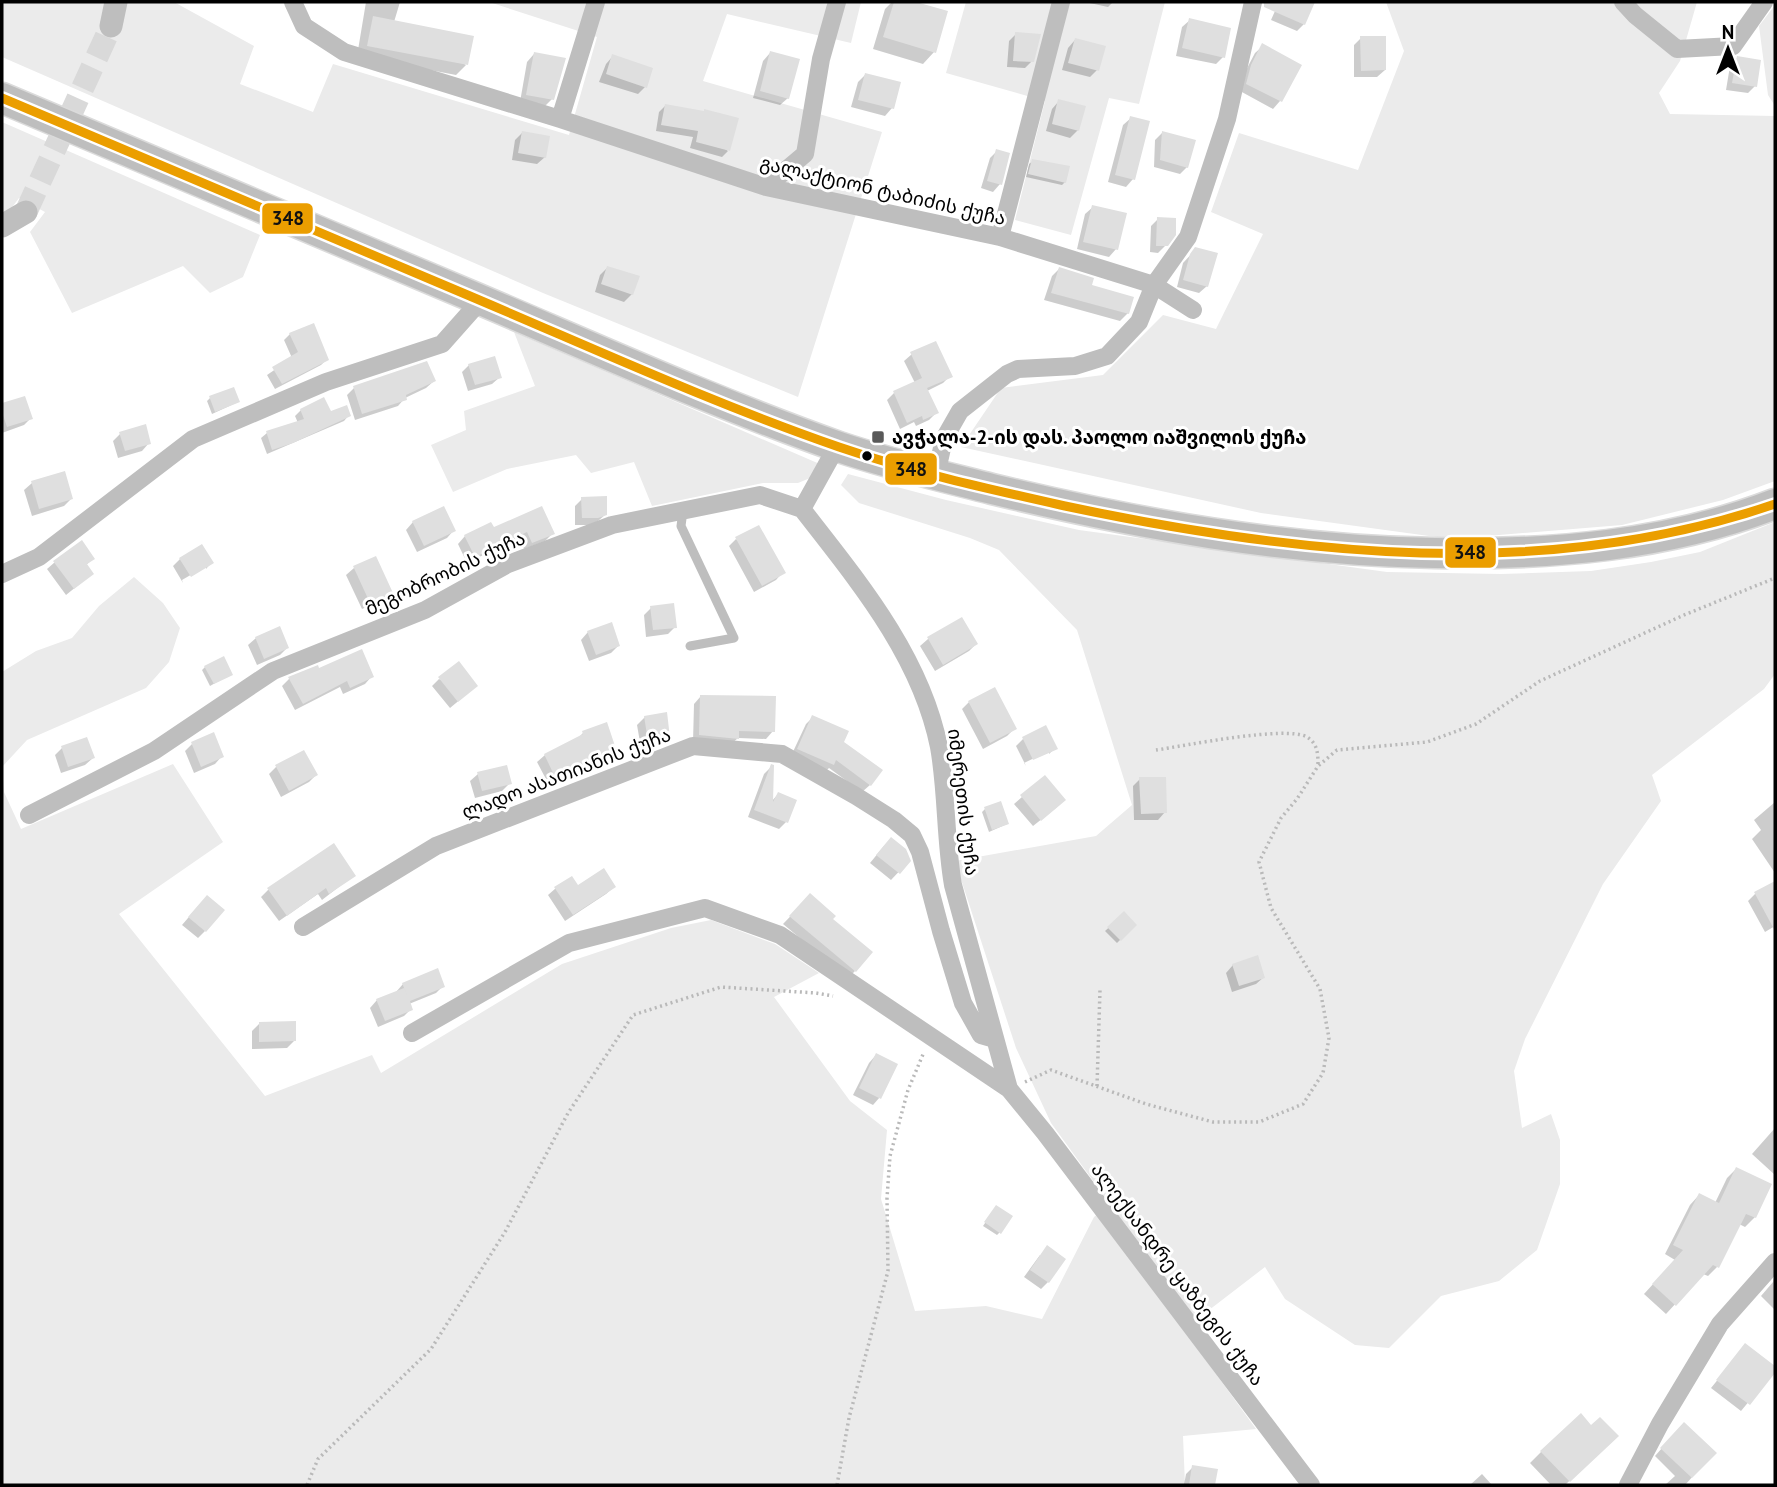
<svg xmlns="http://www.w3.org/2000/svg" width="1777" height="1487" viewBox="0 0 1777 1487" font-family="'PT Sans','Noto Sans Georgian',sans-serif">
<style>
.green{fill:#ebebeb}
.shadow{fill:#0003}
.building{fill:#dfdfdf}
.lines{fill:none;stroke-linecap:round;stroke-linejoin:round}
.tertiary-tunnel{stroke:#d9d9d9;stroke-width:23;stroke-dasharray:23 11;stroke-linecap:butt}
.trunk-casing{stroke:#dbdbdb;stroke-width:33}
.path{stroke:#b9b9b9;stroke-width:3.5;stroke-dasharray:2 3.5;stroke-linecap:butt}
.service{stroke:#bebebe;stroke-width:9}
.minor{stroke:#bebebe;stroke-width:18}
.tertiary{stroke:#bebebe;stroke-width:23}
.trunk{stroke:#bebebe;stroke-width:30}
.bus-1-casing{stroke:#fff;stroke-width:14}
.bus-1{stroke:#eb9e00;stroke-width:9}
.poi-dot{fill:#595959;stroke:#fff;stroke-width:2.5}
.bus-dot{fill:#000;stroke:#fff;stroke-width:2.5}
.labels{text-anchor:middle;stroke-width:6;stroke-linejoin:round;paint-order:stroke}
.street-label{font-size:19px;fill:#000;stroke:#fff}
.poi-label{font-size:19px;font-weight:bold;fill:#000;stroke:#fff;text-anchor:start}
.line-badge{stroke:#fff;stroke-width:2.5}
.pale-badge-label{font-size:19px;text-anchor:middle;font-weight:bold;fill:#111}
</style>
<rect width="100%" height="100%" fill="#fff"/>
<path class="green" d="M2 2H174L254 46 240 84 313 112 333 64 569 135 597 37 489 2H861L851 43 727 14 703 81 882 132 798 397 543 293 2 57Z
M966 2H1165L1139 104 1109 98 1071 235 1015 220 1045 101 946 73Z
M1386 2H1697L1680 61 1659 93 1670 114 1775 116V481L1723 500 1622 525 1451 539 1261 513 961 447 1001 388 1103 375 1163 315 1216 329 1263 234 1211 212 1239 133 1358 170 1404 51Z
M1775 5V106L1768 95 1759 26Z
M2 122 260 235 243 277 210 293 183 266 72 313 30 232 45 212 19 198 10 210 2 214Z
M514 332 822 465 815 476 798 483H763L652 506 634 462 591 473 576 455 507 469 453 492 431 445 466 430 464 411 535 386Z
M848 474 946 500 1079 530 1387 572 1501 574 1591 571 1651 562 1700 552 1775 522V674L1764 689 1652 775 1661 801 1603 884 1525 1039 1514 1071 1522 1128 1551 1114 1560 1140V1184L1537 1250 1499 1281 1441 1296 1389 1348 1355 1345 1285 1299 1265 1267 1200 1317 1179 1323 1256 1429 1183 1436 1185 1485H2V768L4 792 21 829 173 764 223 842 119 914 265 1096 372 1055 381 1073 562 964 671 928 711 920 775 944 819 973 774 997 850 1101 887 1130 881 1199 915 1311 986 1306 1042 1319 1094 1217 1110 1204 1051 1123 1016 1048 955 861 1096 836 1132 805 1077 630 999 550 970 538 859 503 841 485Z
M134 577 163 603 180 628 169 662 146 688 27 740 2 767V672L36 651 72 638 99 606Z"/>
<path class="shadow" d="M366 2H400L394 22 466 65 456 75 357 56Z
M892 2H910L946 13 934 52 923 64 873 49 885 9Z
M1085 2H1113L1108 7Z
M1279 2H1313L1304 24 1297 31 1271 20Z
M1190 20 1223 57 1216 64 1176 56 1182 27Z
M1016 34 1032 61 1025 68 1007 67 1009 41Z
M1361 38 1385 70 1377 77H1354V45Z
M1075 40 1097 70 1090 77 1062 70 1068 48Z
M1263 46 1300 65 1280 101 1273 109 1240 91 1244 74 1255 53Z
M770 53 788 98 780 105 753 98 763 61Z
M534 54 552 99 545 106 520 102 527 62Z
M613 56 645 87 638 94 599 82 606 64Z
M1737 58 1755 86 1748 93 1726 90 1730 66Z
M865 75 892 108 885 116 851 107 858 82Z
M1059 101 1078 130 1070 138 1046 131 1052 109Z
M665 106 728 151 722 157 690 148 693 137 656 131 659 112Z
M1131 118 1133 179 1126 187 1108 182 1123 125Z
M522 133 545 157 537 164 512 160 515 140Z
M1162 133 1187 167 1180 174 1154 167 1155 140Z
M997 151 1000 184 993 192 981 188 990 158Z
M1033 161 1065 182 1062 185 1026 177 1029 164Z
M1093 207 1116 249 1109 257 1077 249 1085 214Z
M1158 219 1166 245 1158 253 1150 252 1151 226Z
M1196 249 1207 286 1199 293 1177 287 1183 263Z
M607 268 632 294 624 302 595 292 600 275Z
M1059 269 1089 286 1128 313 1120 321 1044 300 1052 276Z
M290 334 327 359 321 365 275 389 267 375 292 358 284 340Z
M912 354 950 376 943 383 927 391 936 413 929 420 916 426 914 422 900 429 887 400 894 393 915 383 904 361Z
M469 365 500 377 492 384 468 391 462 372Z
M434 381 426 388 405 398 398 406 355 420 347 395 354 388Z
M24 398 31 418 24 425 2 433V405Z
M210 398 238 402 212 414 207 401Z
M301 410 349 415 344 421 267 454 261 438 267 433 298 423 295 416Z
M120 434 149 443 142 451 118 458 113 441Z
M32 483 71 499 64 506 32 516 24 490Z
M582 499 606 514 598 521 590 525H575V506Z
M541 508 552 534 545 541 524 549 519 538 467 563 458 544 465 536 493 530Z
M413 522 454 530 447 538 417 552 406 530Z
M736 539 783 572 776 580 754 592 729 546Z
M375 558 391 592 384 599 362 609 346 575 354 568Z
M93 559 86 565 92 574 66 595 47 569 55 562Z
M180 559 211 563 206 569V566L182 580 183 583 173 566Z
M651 608 675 627 668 634 646 637 644 615Z
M961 619 976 644 969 651 935 671 920 646 928 639Z
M588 632 618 646 611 653 589 661 581 640Z
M256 638 287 648 280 655 257 665 248 645Z
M205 667 231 674 210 686 202 670Z
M318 671 372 676 365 684 343 694 340 687 295 710 282 686 289 679Z
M439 679 468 693 450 708 432 686Z
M701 696 773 731 766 739 738 738 730 745 693 742 694 704Z
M969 702 1014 729 1007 736 983 749 962 709Z
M645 717 669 737 661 744 641 748 637 725Z
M813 717 842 743 870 785 862 792 829 768 825 772 791 756 806 724Z
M1045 728 1055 748 1049 754V751L1024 763 1026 766 1049 755 1026 766 1016 746 1023 739Z
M583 733 616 754 609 761 586 769 584 764 548 783 537 762 545 755 577 739Z
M192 744 222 756 215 764 194 773 185 751Z
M62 748 93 758 85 765 61 773 55 755Z
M303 752 316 775 309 782 281 797 269 774 276 767Z
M772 766V801L778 794 786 822 779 829 748 817 764 774Z
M478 774 510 783 502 791 475 798 470 781Z
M1140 779 1165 812 1158 820H1134L1133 786Z
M1022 797 1057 807 1033 826 1014 804Z
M1775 802V873L1752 839 1761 830 1754 820Z
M985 809 1007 824 989 832 982 812Z
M884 846 909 861 891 880 870 863Z
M354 875 322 900 318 894 279 921 261 897 268 890Z
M1775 883V926L1765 932 1748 901 1755 894Z
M614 887 606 894 565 921 548 895 556 888Z
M810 896 831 919 855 971 848 978 783 924Z
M200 904 205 931 198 938 182 925Z
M1124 914 1135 925 1117 943 1105 931Z
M1233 965 1264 977 1256 984 1232 992 1226 973Z
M403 984 443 986 436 993 409 1004 411 1009 404 1016 378 1027 370 1008 377 1000 396 992Z
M259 1024 294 1041 287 1048 252 1049V1031Z
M876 1055 880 1097 873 1105 853 1095 869 1063Z
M1775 1128V1175L1752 1154Z
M1736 1169 1755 1217 1745 1227 1739 1224 1717 1267 1708 1276 1703 1274 1666 1314 1644 1294 1675 1260 1665 1254 1690 1205 1699 1195 1715 1203 1727 1178Z
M994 1210 1000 1232 997 1235 983 1226Z
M1040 1255 1048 1282 1041 1289 1024 1277Z
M1775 1274V1310L1761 1296 1773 1282Z
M1746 1345 1775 1370 1741 1411 1711 1388Z
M1677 1431 1714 1453 1685 1485H1665L1675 1476 1655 1456Z
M1605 1447 1565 1485H1551L1530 1463 1541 1452Z
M1193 1467 1216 1470 1213 1485H1184L1186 1474Z
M1482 1474 1492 1485H1470Z"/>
<path class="building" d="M894 2H916L948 11 936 53 883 37Z
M1264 2H1315L1305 25 1264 7Z
M373 16 474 36 468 65 367 46Z
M1189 18 1231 28 1225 58 1182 48Z
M1015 32 1041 34 1034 62 1013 61Z
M1360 36H1386V70L1361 71Z
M1075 38 1106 46 1099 71 1068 63Z
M1262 43 1302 65 1282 102 1246 84 1251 65Z
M770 51 800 59 789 99 760 91Z
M534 52 566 58 554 100 526 95Z
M612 54 653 68 647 88 606 74Z
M1737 56 1761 60 1757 87 1732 83Z
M865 73 901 82 894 109 858 100Z
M1058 99 1086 106 1079 131 1052 124Z
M665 104 704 111V109L739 118 730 151 696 142 698 131 661 125Z
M1130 116 1150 121 1135 180 1115 175Z
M522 131 550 136 546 158 518 153Z
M1162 131 1196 140 1188 168 1160 160Z
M996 149 1010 153 1002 185 987 181Z
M1032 159 1070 166 1066 183 1028 174Z
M1092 205 1127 213 1118 250 1083 242Z
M1157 217 1176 218V235L1168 246H1156Z
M1195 247 1218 253 1208 287 1183 280 1190 254Z
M607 266 640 276 633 295 601 284Z
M1059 267 1094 278 1092 285 1134 297 1129 314 1051 293Z
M314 323 329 360 282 384 272 367 298 352 289 333Z
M936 341 953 377 927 388 939 413 923 420 922 416 907 423 893 391 922 378 910 352Z
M495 356 502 378 475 385 468 364Z
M427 361 436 381 406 395 407 400 362 414 353 386Z
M234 387 240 402 215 412 209 396Z
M25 396 33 419 7 427 2 412V403Z
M324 397 331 411 347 405 351 416 293 443 272 450 266 431 304 419 300 409Z
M146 424 151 444 125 451 119 432Z
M65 471 73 499 39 509 31 481Z
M607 496V515L598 518H582L581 497Z
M444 506 456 531 424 546 412 521Z
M542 506 555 534 532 543 527 532 475 557 464 535 491 522 494 527Z
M759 525 786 573 762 586 735 537Z
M82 540 95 559 87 564 94 574 74 589 53 561Z
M202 544 214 563 191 577 179 558Z
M376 556 393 593 370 603 353 566Z
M674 603 677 628 653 630 650 606Z
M962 617 978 644 943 665 927 637Z
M612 622 620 646 596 655 587 631Z
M280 626 289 648 264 659 255 637Z
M362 649 374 677 350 688 347 681 303 704 288 677 318 665 319 668Z
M224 656 233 675 214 684 204 666Z
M459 661 478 686 458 702 438 677Z
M995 687 1017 729 990 743 968 701Z
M700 695 776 696 775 732 739 731V739L699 735Z
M667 712 670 738 648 741 644 716Z
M812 715 849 731 844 742 883 770 871 786 836 760 834 765 797 749Z
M607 722 618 755 594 763 592 758 555 777 544 754 583 734 582 731Z
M1046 725 1058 749 1033 760 1022 737Z
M214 732 224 757 201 767 191 742Z
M87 737 95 758 68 767 61 746Z
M304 750 318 775 289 791 275 765Z
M771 764 774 765 773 802 778 792 797 800 788 823 754 810Z
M507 765 512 784 482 791 477 772Z
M1045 775 1066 800 1041 821 1020 795Z
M1139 777H1166L1167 813 1141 814Z
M1001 801 1009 824 992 830 984 807Z
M891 837 906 849 911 861 900 874 876 855Z
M334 843 356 876 329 894 326 888 287 916 267 888Z
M604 868 616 887 573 915 554 887 572 876 578 885Z
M1775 881V931L1754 892Z
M810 893 836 916 833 919 873 952 856 972 789 916Z
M207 895 225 910 206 932 188 917Z
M1124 911 1137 925 1121 941 1107 927Z
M1258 955 1265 978 1239 986 1232 964Z
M438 968 445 987 410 1001 413 1010 385 1021 376 999 404 988 409 1000 402 983Z
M296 1021V1041L259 1042V1022Z
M876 1053 898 1064 881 1099 859 1088Z
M1736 1167 1772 1184 1756 1218 1746 1214 1719 1268 1713 1265 1676 1306 1652 1284 1683 1250 1673 1245 1699 1193 1719 1203Z
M996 1205 1013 1216 1001 1234 984 1222Z
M1047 1245 1066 1259 1049 1283 1030 1270Z
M1745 1343 1775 1366V1373L1750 1405 1716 1380Z
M1581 1413 1591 1425 1600 1417 1619 1436 1570 1482 1540 1451Z
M1684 1422 1717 1453 1692 1478 1660 1448Z
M1192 1465 1218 1469 1215 1485H1189Z"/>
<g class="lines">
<path class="tertiary-tunnel" d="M26 212 111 26"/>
<g class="trunk-casing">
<path id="trunk" d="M2 98C160 164 318 231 476 298 596 349 715 403 839 447 889 464 941 476 992 489 1137 524 1286 551 1435 553 1552 555 1666 546 1775 504"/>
</g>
<path class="path" d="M1156 750C1184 746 1286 725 1307 737 1318 744 1318 754 1318 766
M1025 1082 1051 1070 1146 1104 1213 1122H1259L1303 1104 1323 1073 1329 1038 1320 989 1271 908 1259 862 1281 818 1297 799 1318 766 1337 750 1427 742 1476 724 1540 681 1684 615 1775 578
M1097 1086 1100 990
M307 1485 318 1459 431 1349 505 1232 568 1113 633 1015 721 987 816 993 833 996
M837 1485 849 1418 888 1271 887 1198 890 1156 908 1090 924 1052"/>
<path class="service" d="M683 511 681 526 734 638 690 646"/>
<path class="minor" d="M293 2 304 26 344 52 560 119 766 187 1000 237 1154 285 1193 310
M1623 2 1635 15 1677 49 1733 46 1764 2
M560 119 596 2
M766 187 805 154 821 59 837 2
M1000 237 1061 2
M936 475 944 439 960 411 1007 374 1018 369 1075 366 1107 356 1139 322 1154 285 1188 237 1227 119 1253 2
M802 509C858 581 921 656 939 747 947 792 945 839 953 885L1009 1089
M2 574 39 557 193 439 326 382 442 344 481 300
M29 815 154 751 273 671 425 610 508 564 612 525 760 495 802 509 837 446
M303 927 436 846 693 746 782 754 856 796 894 820 912 835 920 852 941 931 963 1003 981 1035 995 1039
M412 1033 569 943 705 908 780 935 1009 1089 1045 1133 1311 1485
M1628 1485 1660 1424 1720 1324 1775 1262"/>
<path class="tertiary" d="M111 26 116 2
M2 226 26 212"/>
<use href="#trunk" class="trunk"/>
<g class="bus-1-casing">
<path id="bus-1" d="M2 98C154 162 306 226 458 291 584 344 709 402 839 447 912 472 989 489 1065 506 1297 555 1546 583 1775 504"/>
</g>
<use href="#bus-1" class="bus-1"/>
</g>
<rect class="poi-dot" x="871" y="430" width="14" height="14" rx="3.5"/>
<circle class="bus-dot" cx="867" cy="456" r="6"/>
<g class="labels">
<g class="street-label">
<text transform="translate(883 190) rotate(13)" y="7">გალაქტიონ ტაბიძის ქუჩა</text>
<text transform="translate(445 573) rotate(-25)" y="7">მეგობრობის ქუჩა</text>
<text transform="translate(566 773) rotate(-21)" y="7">ლადო ასათიანის ქუჩა</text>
<text transform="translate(964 802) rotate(83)" y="7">იმერეთის ქუჩა</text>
<text transform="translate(1178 1274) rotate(53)" y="7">ალექსანდრე ყაზბეგის ქუჩა</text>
</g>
<g class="poi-label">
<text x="892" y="444">ავჭალა-2-ის დას. პაოლო იაშვილის ქუჩა</text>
</g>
</g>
<g class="line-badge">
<rect x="261" y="202" width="53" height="33" rx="7" fill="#eb9e00"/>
<rect x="884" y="452" width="54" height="34" rx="7" fill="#eb9e00"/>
<rect x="1444" y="536" width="53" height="33" rx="7" fill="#eb9e00"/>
</g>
<g class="pale-badge-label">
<text x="288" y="225">348</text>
<text x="911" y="476">348</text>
<text x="1470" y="559">348</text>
</g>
<rect width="1777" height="1487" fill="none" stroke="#000000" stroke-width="7"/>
<g transform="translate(1728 49)" stroke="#ffffff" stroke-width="5" paint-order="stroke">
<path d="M0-5L12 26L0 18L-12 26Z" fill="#000000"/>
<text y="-10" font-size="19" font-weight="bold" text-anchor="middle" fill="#000000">N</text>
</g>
</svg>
